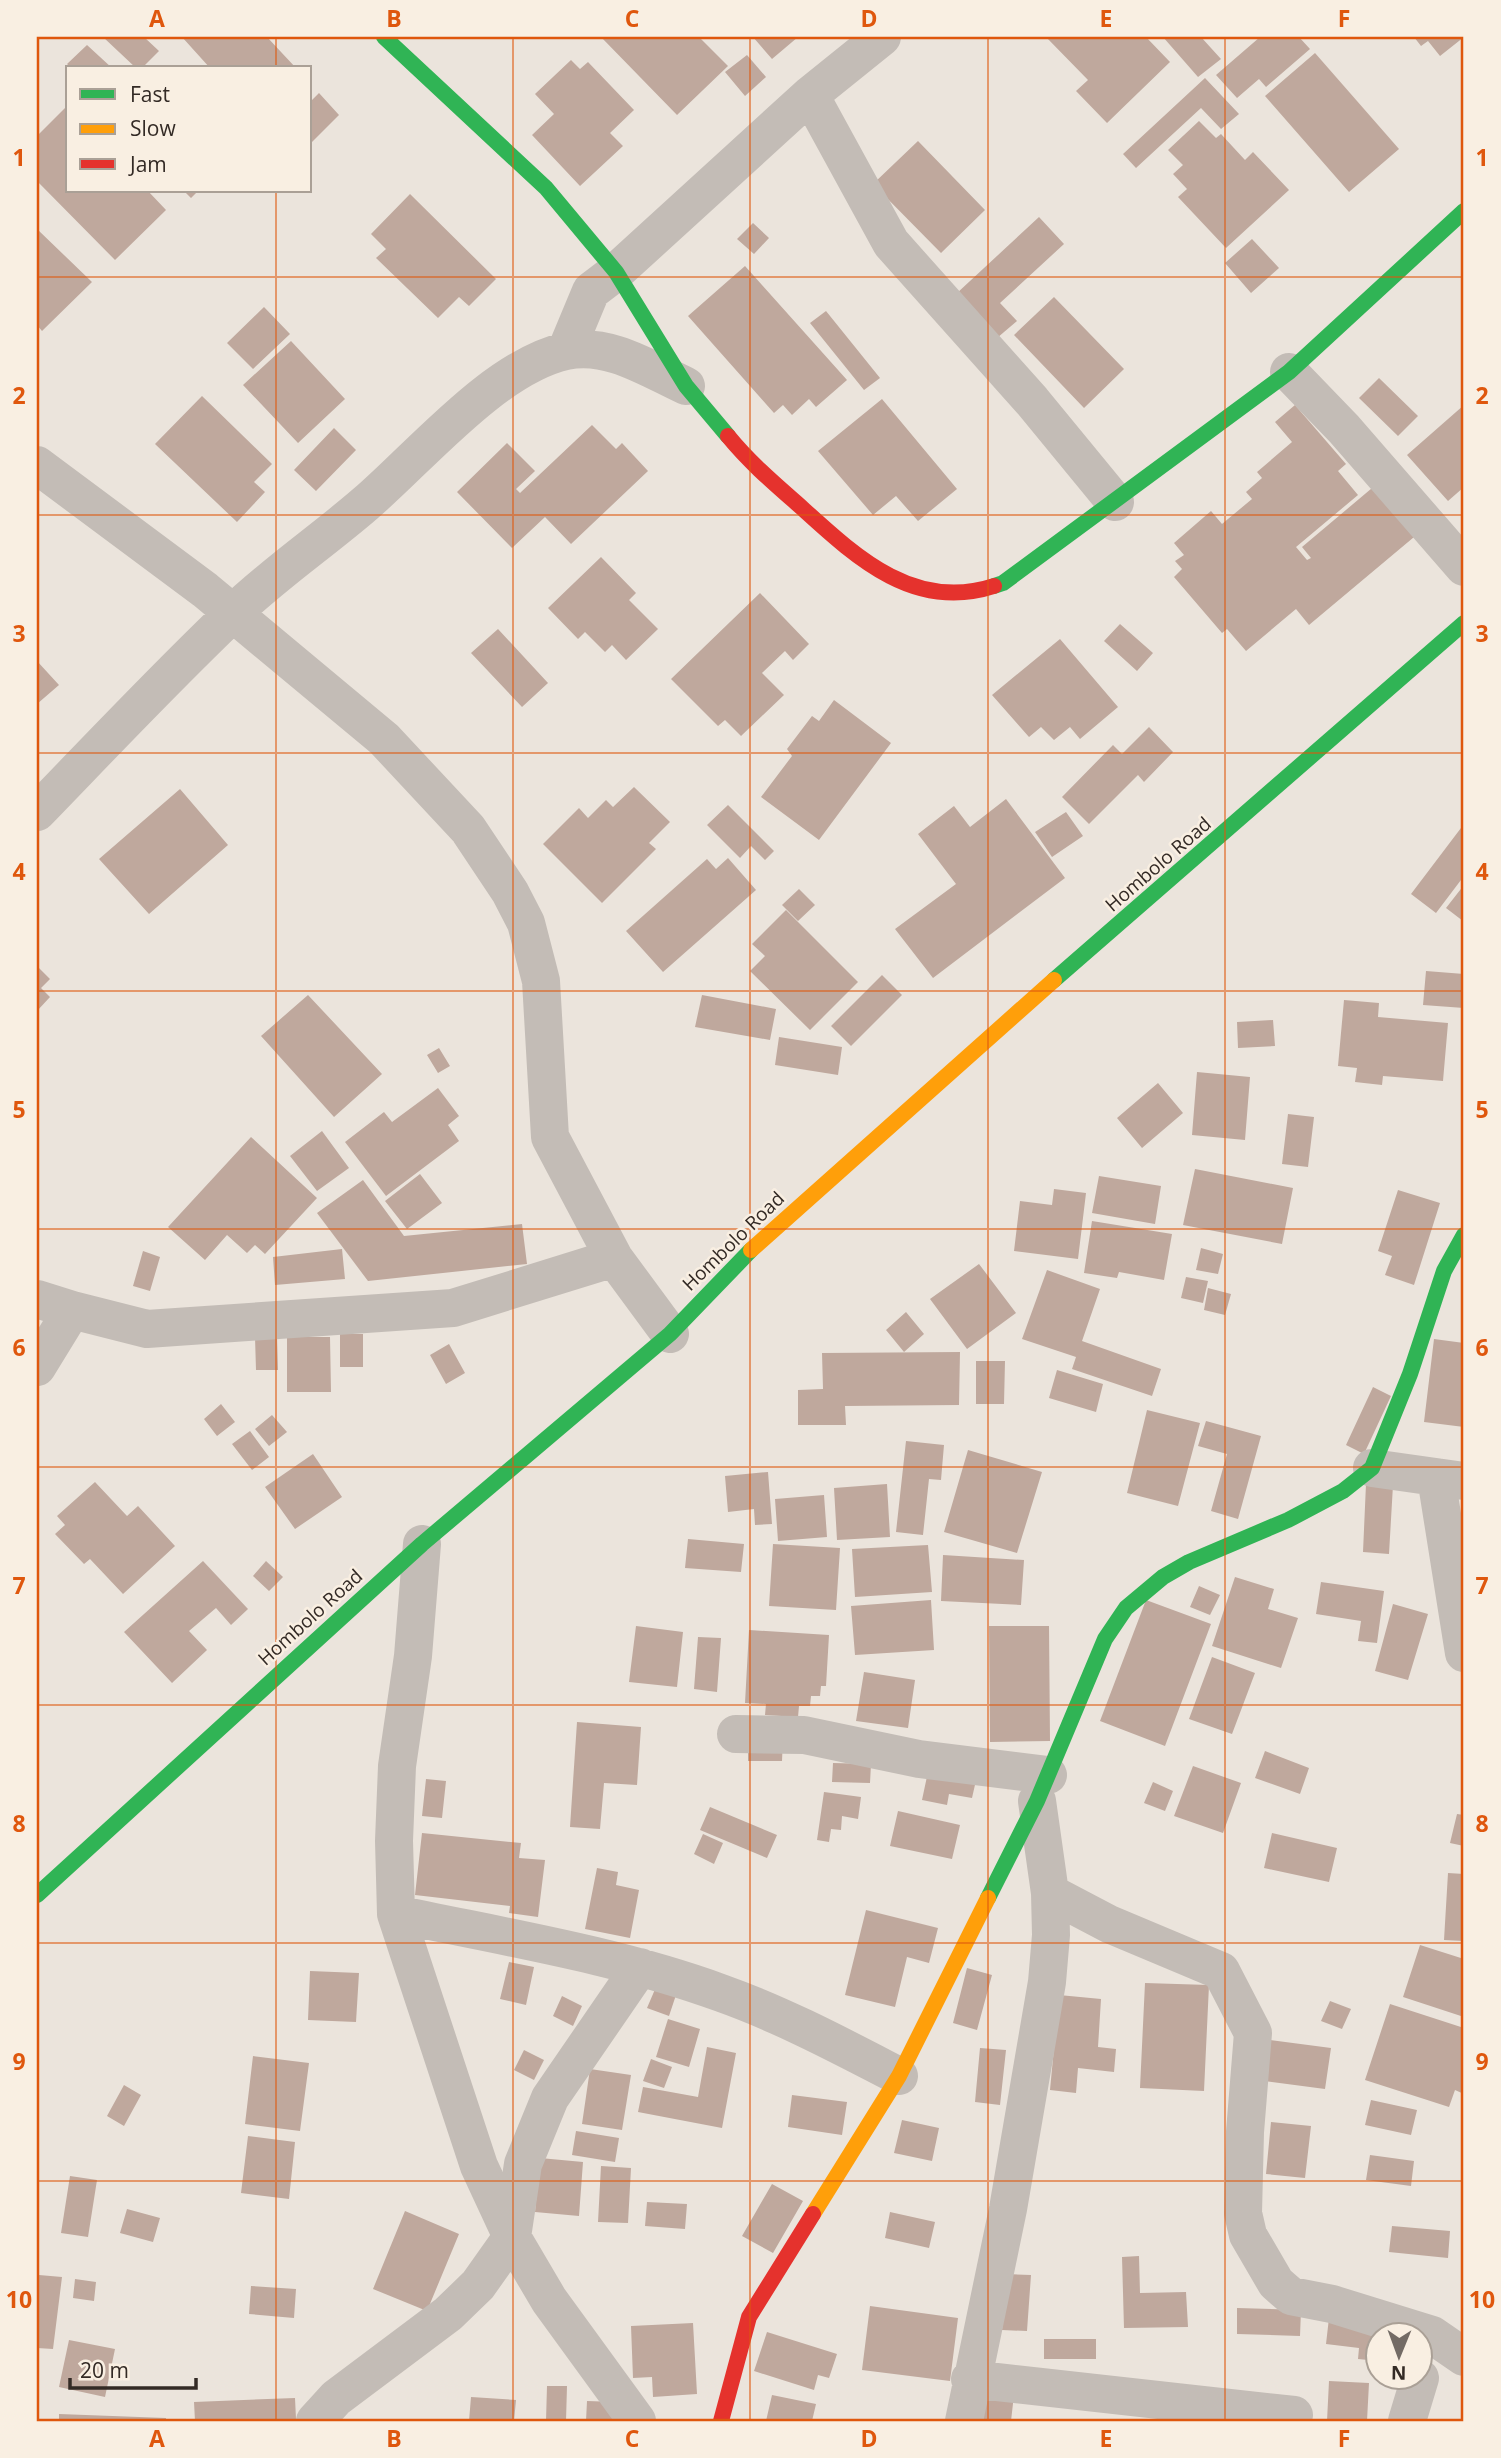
<svg xmlns="http://www.w3.org/2000/svg" width="1501" height="2458" viewBox="0 0 1501 2458" font-family="'Open Sans',sans-serif">
<style>
.building{fill:#bfa89d}
.lines{fill:none;stroke-linecap:round;stroke-linejoin:round}
.street{stroke:#c3bcb6;stroke-width:38}
.fast{stroke:#30b455;stroke-width:16}
.slow{stroke:#ff9f0a;stroke-width:16}
.jam{stroke:#e5322d;stroke-width:16}
.grid{fill:none;stroke:#df570d;stroke-width:2;stroke-opacity:0.55}
.labels{text-anchor:middle;stroke-width:5;stroke-linejoin:round;paint-order:stroke}
.street-label{font-size:19px;fill:#332a25;stroke:#f9efe2}
.neatline{fill:none;stroke:#df570d;stroke-width:2.5}
.grid-label{font-size:23px;text-anchor:middle;font-weight:bold;fill:#df570d}
</style>
<rect width="100%" height="100%" fill="#ebe4dc"/>
<path class="building" d="M103 37H144L159 51 142 68H136Z
M182 37H267L296 68H210Z
M601 37H699L728 66 677 115Z
M753 37H798L772 59Z
M1046 37H1146L1170 62 1107 123 1076 91 1088 80Z
M1163 37H1201L1221 59 1198 77Z
M1260 37H1299L1310 49 1266 87 1259 79 1237 98 1216 75Z
M1414 37H1464L1440 56 1428 41 1421 46Z
M87 45 112 68H71L67 64Z
M1315 53 1399 149 1349 192 1265 96Z
M747 55 766 77 745 96 725 72Z
M571 60 580 69 588 62 634 110 610 133 623 146 580 186 532 135 554 114 535 94Z
M1205 78 1239 114 1221 129 1201 108 1136 168 1123 154Z
M319 93 339 115 310 144V102Z
M65 108 68 111V191H148L166 210 115 260 37 181V136Z
M1199 121 1216 138 1221 134 1245 160 1253 152 1289 190 1226 248 1178 197 1187 189 1173 174 1183 165 1168 150Z
M918 141 985 210 941 253 873 184Z
M184 191H198L191 198Z
M410 194 496 279 469 306 459 297 438 318 376 258 386 249 371 234Z
M1039 217 1064 244 1000 303 1017 321 997 338 956 294Z
M753 223 769 238 754 254 737 239Z
M37 229 92 282 42 331 37 325Z
M1252 239 1279 268 1251 293 1225 263Z
M745 266 847 380 816 407 809 399 792 415 783 405 774 413 688 316Z
M1054 297 1124 369 1084 408 1014 335Z
M264 307 290 334 253 369 227 343Z
M826 311 880 378 864 390 810 323Z
M291 341 345 399 298 443 243 385Z
M1379 378 1418 416 1398 436 1359 398Z
M202 396 272 464 254 482 265 492 237 522 155 444Z
M882 399 957 489 918 521 896 496 873 515 818 451Z
M1295 405 1346 464 1338 471 1358 495 1296 547 1307 560 1311 558 1302 547 1378 483 1420 532 1309 625 1296 609 1246 651 1227 629 1222 633 1174 577 1182 569 1175 561 1184 555 1174 543 1211 511 1222 524 1252 499 1246 492 1262 478 1257 472 1292 442 1275 422Z
M1464 405V487L1448 501 1407 455Z
M592 425 616 449 622 443 648 471 571 544 545 517 512 548 457 492 507 443 535 471 516 489 520 493Z
M334 428 356 450 316 491 294 470Z
M601 557 636 593 629 600 658 629 626 660 612 645 605 652 585 632 578 639 548 608Z
M760 593 809 644 793 660 785 651 762 673 784 695 741 736 725 720 718 726 671 679Z
M1120 624 1153 653 1137 671 1104 641Z
M498 629 548 683 522 707 471 653Z
M1060 639 1118 707 1080 739 1070 727 1054 740 1041 727 1029 737 992 695Z
M37 661 59 685 37 704Z
M834 700 891 743 819 840 761 797 792 756 787 749 812 716 819 721Z
M1149 727 1173 752 1144 782 1138 775 1089 824 1062 797 1113 745 1122 754Z
M634 787 670 822 649 843 656 849 602 903 543 844 579 808 588 818 606 800 613 807Z
M180 789 228 845 149 914 99 859Z
M1006 799 1065 878 933 978 895 929 956 884 918 834 954 806 970 827Z
M728 805 774 851 765 860 751 846 740 858 707 825Z
M1066 812 1083 836 1052 857 1035 832Z
M1464 824V876L1436 913 1411 894Z
M728 858 756 890 663 972 626 931 707 859 716 869Z
M1464 885V919L1463 921 1446 908Z
M799 889 815 905 798 921 782 905Z
M786 910 858 982 810 1030 750 971 765 956 752 944Z
M37 966 50 979 41 988 50 997 37 1011Z
M1426 971 1464 974V1008L1423 1005Z
M882 975 902 995 851 1046 831 1026Z
M308 995 382 1074 334 1117 261 1036Z
M702 995 776 1009 770 1040 695 1027Z
M1344 1000 1379 1003 1378 1017 1448 1023 1443 1081 1383 1076 1382 1085 1355 1082 1357 1068 1338 1066Z
M1273 1020 1275 1046 1238 1048 1237 1022Z
M779 1037 842 1047 838 1075 775 1065Z
M439 1048 450 1066 438 1073 427 1055Z
M1197 1072 1250 1077 1245 1140 1192 1135Z
M1158 1083 1183 1113 1142 1148 1117 1118Z
M438 1088 459 1116 448 1125 459 1141 386 1196 345 1142 384 1112 392 1122Z
M1288 1114 1314 1117 1308 1167 1282 1164Z
M322 1131 349 1168 317 1191 290 1156Z
M251 1137 317 1198 265 1254 255 1245 247 1253 227 1235 205 1260 168 1227Z
M1195 1169 1293 1188 1282 1244 1183 1225Z
M420 1174 442 1203 407 1229 385 1201Z
M1099 1176 1161 1186 1155 1224 1092 1213Z
M363 1180 404 1236 522 1224 527 1264 368 1281 317 1213Z
M1054 1189 1086 1193 1078 1259 1014 1251 1020 1201 1052 1205Z
M1398 1190 1440 1203 1414 1285 1385 1275 1392 1256 1378 1251Z
M1092 1221 1172 1234 1164 1280 1119 1272 1117 1278 1084 1273Z
M1201 1248 1223 1254 1218 1274 1196 1270Z
M342 1249 345 1279 275 1285 273 1257Z
M143 1251 160 1257 150 1291 133 1286Z
M979 1264 1016 1313 967 1349 930 1299Z
M1047 1270 1100 1289 1082 1341 1161 1369 1152 1396 1072 1369 1076 1357 1022 1339Z
M1186 1277 1208 1281 1203 1303 1181 1298Z
M1208 1288 1231 1294 1225 1315 1204 1310Z
M906 1312 924 1334 904 1352 886 1330Z
M340 1334H363V1367H340Z
M255 1337H277L278 1370H256Z
M287 1337H330L331 1392H287Z
M1434 1339 1464 1343V1427L1424 1422Z
M449 1344 465 1373 446 1384 430 1355Z
M960 1352 959 1405 845 1406 846 1425H798V1390L823 1389 822 1353Z
M976 1361H1005L1004 1404H976Z
M1057 1370 1103 1384 1096 1412 1049 1398Z
M1373 1387 1391 1396 1364 1454 1346 1445Z
M221 1404 235 1422 217 1436 204 1419Z
M1147 1410 1200 1423 1178 1506 1127 1493Z
M272 1415 287 1432 269 1446 255 1429Z
M1206 1421 1261 1436 1238 1519 1211 1511 1227 1454 1198 1446Z
M250 1431 269 1457 252 1470 232 1444Z
M906 1441 944 1445 941 1480 929 1479 923 1535 896 1532Z
M968 1450 1042 1472 1017 1553 944 1532Z
M313 1454 342 1497 295 1529 265 1487Z
M768 1472 772 1524 755 1525 754 1509 728 1512 725 1476Z
M95 1482 127 1516 138 1506 175 1546 123 1594 90 1559 84 1564 55 1534 65 1525 57 1516Z
M887 1484 890 1537 837 1540 834 1488Z
M1366 1484 1393 1485 1389 1554 1363 1552Z
M824 1495 827 1537 778 1541 775 1499Z
M688 1539 744 1544 741 1572 685 1568Z
M773 1544 840 1548 836 1610 769 1606Z
M928 1545 932 1592 855 1597 852 1549Z
M943 1555 1024 1560 1021 1605 941 1601Z
M203 1561 248 1609 231 1625 216 1608 189 1631 207 1650 172 1683 124 1632Z
M266 1561 283 1577 269 1591 253 1576Z
M1235 1577 1274 1589 1268 1609 1298 1618 1281 1668 1212 1646Z
M1321 1582 1384 1591 1377 1643 1358 1641 1361 1621 1316 1614Z
M1199 1586 1220 1595 1210 1615 1190 1607Z
M931 1600 934 1650 855 1655 851 1606Z
M1146 1600 1211 1624 1165 1746 1100 1721Z
M1393 1604 1428 1614 1408 1680 1375 1671Z
M636 1626 683 1632 677 1687 629 1682Z
M989 1626H1049L1050 1741 990 1742Z
M749 1630 829 1635 826 1686H821L820 1696H811L810 1706H799L798 1717 765 1715 766 1704 745 1703Z
M698 1637 721 1638 717 1692 694 1689Z
M1212 1657 1255 1673 1232 1734 1189 1719Z
M864 1672 915 1680 908 1728 856 1721Z
M577 1722 641 1727 637 1785 604 1783 600 1829 570 1827Z
M748 1737H783L782 1761H748Z
M1265 1751 1309 1768 1300 1794 1255 1778Z
M833 1763 871 1764 870 1783 832 1782Z
M1193 1766 1241 1783 1223 1833 1174 1816Z
M929 1767 977 1776 972 1798 949 1794 947 1805 922 1800Z
M426 1779 446 1781 442 1818 422 1816Z
M1153 1782 1173 1791 1165 1811 1144 1803Z
M824 1792 861 1797 858 1819 842 1816 841 1830 831 1829 829 1842 817 1840Z
M710 1807 777 1835 767 1858 700 1830Z
M898 1811 960 1825 952 1859 890 1846Z
M1457 1814 1464 1815V1846L1450 1843Z
M422 1833 521 1843 519 1858 545 1860 538 1917 509 1913 510 1906 415 1895Z
M1272 1833 1337 1848 1329 1882 1264 1868Z
M703 1834 723 1843 714 1864 694 1854Z
M597 1868 618 1872 616 1885 639 1890 630 1938 585 1929Z
M1448 1873 1464 1874V1941L1444 1940Z
M866 1910 938 1928 929 1963 907 1957 895 2007 845 1995Z
M1420 1945 1464 1959V2017L1403 1997Z
M509 1962 534 1967 526 2005 500 1999Z
M967 1968 992 1975 977 2030 953 2023Z
M310 1971 359 1973 356 2022 308 2020Z
M1145 1983 1209 1985 1204 2091 1140 2088Z
M656 1987 676 1995 669 2016 647 2008Z
M1059 1995 1101 1999 1098 2047 1116 2049 1114 2072 1078 2068 1076 2093 1050 2090Z
M562 1996 582 2006 573 2026 553 2016Z
M1330 2001 1351 2009 1342 2029 1321 2021Z
M1390 2004 1464 2028V2094L1455 2090 1449 2107 1365 2080Z
M668 2019 700 2029 689 2067 656 2057Z
M1270 2040 1331 2048 1325 2089 1264 2081Z
M707 2047 736 2053 722 2128 638 2112 643 2087 698 2097Z
M980 2048 1006 2050 1000 2105 975 2102Z
M524 2050 544 2060 534 2080 514 2070Z
M253 2056 309 2063 300 2131 245 2124Z
M651 2059 672 2067 664 2088 643 2081Z
M590 2069 631 2075 622 2130 582 2124Z
M124 2085 141 2095 124 2126 107 2116Z
M792 2095 847 2102 842 2135 788 2127Z
M1371 2100 1417 2110 1411 2135 1365 2125Z
M902 2120 939 2128 932 2161 894 2153Z
M1271 2122 1311 2126 1305 2178 1266 2174Z
M576 2131 619 2138 615 2162 572 2155Z
M248 2136 295 2142 289 2199 241 2193Z
M1370 2155 1414 2161 1411 2186 1366 2180Z
M540 2158 583 2162 579 2216 535 2212Z
M601 2166 631 2168 628 2223 598 2222Z
M70 2176 97 2180 88 2237 61 2233Z
M772 2184 803 2201 773 2253 742 2236Z
M647 2202 687 2204 685 2229 645 2226Z
M127 2209 160 2218 153 2242 120 2233Z
M405 2211 459 2234 427 2311 373 2289Z
M890 2212 935 2222 929 2248 885 2238Z
M1392 2226 1450 2231 1448 2258 1389 2252Z
M1139 2256 1140 2293 1186 2292 1188 2327 1124 2328 1122 2257Z
M1007 2274 1031 2275 1027 2331 1002 2330Z
M39 2275 62 2277 53 2349 37 2348Z
M75 2279 96 2282 94 2301 73 2298Z
M251 2286 296 2289 294 2318 249 2314Z
M870 2306 958 2318 950 2381 862 2370Z
M1237 2308 1301 2310 1300 2336 1237 2334Z
M1329 2318 1378 2336V2361L1358 2359 1359 2348 1326 2344Z
M693 2323 697 2394 653 2397 652 2377 633 2378 631 2326Z
M767 2332 837 2354 829 2378 818 2375 814 2390 754 2371Z
M1044 2339H1096V2359H1044Z
M69 2340 115 2349 105 2397 59 2387Z
M1329 2381 1369 2383 1367 2421H1327Z
M988 2383 1015 2386 1011 2421H983Z
M547 2386H567L566 2421H546Z
M772 2395 816 2404 812 2421H766Z
M471 2397 516 2400 514 2421H469Z
M295 2398 296 2419 195 2421 194 2402Z
M587 2401 616 2402V2421H586Z
M59 2414 166 2418V2421H59Z"/>
<g class="lines">
<path class="street" d="M810 95 891 243 1032 401 1115 502
M566 351 591 291 616 272 810 95 882 37
M1289 372 1344 429 1464 567
M37 465 205 590 384 739 468 829 510 892 526 923 541 981 550 1137 614 1258 670 1334
M37 812C101 746 164 679 231 615 272 575 321 542 365 504 420 457 494 367 566 351 609 342 649 369 686 386
M37 1299 72 1310 37 1367
M72 1310 147 1329 453 1308 614 1258
M1372 1468 1464 1481
M1436 1477 1464 1653
M422 1544 413 1656 397 1766 394 1841 396 1914 479 2166 512 2237 549 2300 637 2421
M736 1734 804 1735 919 1759 1048 1775
M1050 1893 1109 1924 1221 1971 1253 2033 1245 2132 1243 2213 1248 2235 1276 2283 1291 2296 1332 2304 1432 2335 1464 2357
M396 1914C504 1937 617 1955 721 1993 783 2015 841 2046 899 2076
M970 2379 1294 2415
M315 2421 336 2398 448 2314 478 2285 512 2237 523 2164 550 2098 640 1967
M964 2421 1008 2209 1047 1982 1051 1935 1050 1893 1037 1801
M1407 2421 1420 2378"/>
<path class="fast" d="M384 37 546 188 616 272 686 386 728 436
M994 586 1003 583 1289 372 1464 211
M1054 980 1464 623
M37 1895 422 1544 670 1334 751 1250
M988 1898 1037 1801 1105 1639 1126 1608 1163 1577 1189 1562 1288 1520 1343 1491 1372 1468 1410 1374 1444 1271 1464 1235"/>
<path class="slow" d="M751 1250 1054 980
M813 2214 899 2076 988 1898"/>
<path class="jam" d="M728 436C750 463 776 485 801 507 856 557 914 612 994 586
M721 2421 749 2317 813 2214"/>
</g>
<path class="grid" d="M276 37V68M513 37V2421M750 37V2421M988 37V2421M1225 37V2421M276 191V2421M37 277H1464M37 515H1464M37 753H1464M37 991H1464M37 1229H1464M37 1467H1464M37 1705H1464M37 1943H1464M37 2181H1464"/>
<g class="labels">
<g class="street-label">
<text transform="translate(1158 864) rotate(-41)" y="7">Hombolo Road</text>
<text transform="translate(733 1241) rotate(-44)" y="7">Hombolo Road</text>
<text transform="translate(310 1617) rotate(-42)" y="7">Hombolo Road</text>
</g>
</g>
<rect width="1501" height="2458" fill="none" stroke="#f9efe2" stroke-width="77"/>
<rect x="66" y="66" width="245" height="126" fill="#f9efe2" stroke="#aaa096" stroke-width="2"/>
<rect x="80" y="89" width="35" height="10" fill="#30b455" stroke="#aaa096" stroke-width="2"/>
<text x="130" y="102" font-size="21" fill="#332a25">Fast</text>
<rect x="80" y="124" width="35" height="10" fill="#ff9f0a" stroke="#aaa096" stroke-width="2"/>
<text x="130" y="136" font-size="21" fill="#332a25">Slow</text>
<rect x="80" y="159" width="35" height="10" fill="#e5322d" stroke="#aaa096" stroke-width="2"/>
<text x="130" y="172" font-size="21" fill="#332a25">Jam</text>
<g transform="translate(1399 2356) rotate(181)"><circle r="33" fill="#f9efe2" stroke="#aaa096" stroke-width="2"/>
<path d="M0-5L12 26L0 18L-12 26Z" fill="#736b65"/>
<text y="-10" font-size="19" font-weight="bold" text-anchor="middle" fill="#332a25">N</text>
</g>
<path d="M70 2378v10h126v-10" fill="none" stroke="#332a25" stroke-width="3.5"/>
<text x="80" y="2378" font-size="21" fill="#332a25" stroke="#f9efe2" stroke-width="5" paint-order="stroke">20 m</text>
<rect x="38" y="38" width="1424" height="2382" class="neatline"/>
<g class="grid-label">
<text x="157" y="27">A</text>
<text x="394" y="27">B</text>
<text x="632" y="27">C</text>
<text x="869" y="27">D</text>
<text x="1106" y="27">E</text>
<text x="1344" y="27">F</text>
<text x="19" y="166">1</text>
<text x="1482" y="166">1</text>
<text x="19" y="404">2</text>
<text x="1482" y="404">2</text>
<text x="19" y="642">3</text>
<text x="1482" y="642">3</text>
<text x="19" y="880">4</text>
<text x="1482" y="880">4</text>
<text x="19" y="1118">5</text>
<text x="1482" y="1118">5</text>
<text x="19" y="1356">6</text>
<text x="1482" y="1356">6</text>
<text x="19" y="1594">7</text>
<text x="1482" y="1594">7</text>
<text x="19" y="1832">8</text>
<text x="1482" y="1832">8</text>
<text x="19" y="2070">9</text>
<text x="1482" y="2070">9</text>
<text x="19" y="2308">10</text>
<text x="1482" y="2308">10</text>
<text x="157" y="2447">A</text>
<text x="394" y="2447">B</text>
<text x="632" y="2447">C</text>
<text x="869" y="2447">D</text>
<text x="1106" y="2447">E</text>
<text x="1344" y="2447">F</text>
</g>
</svg>
